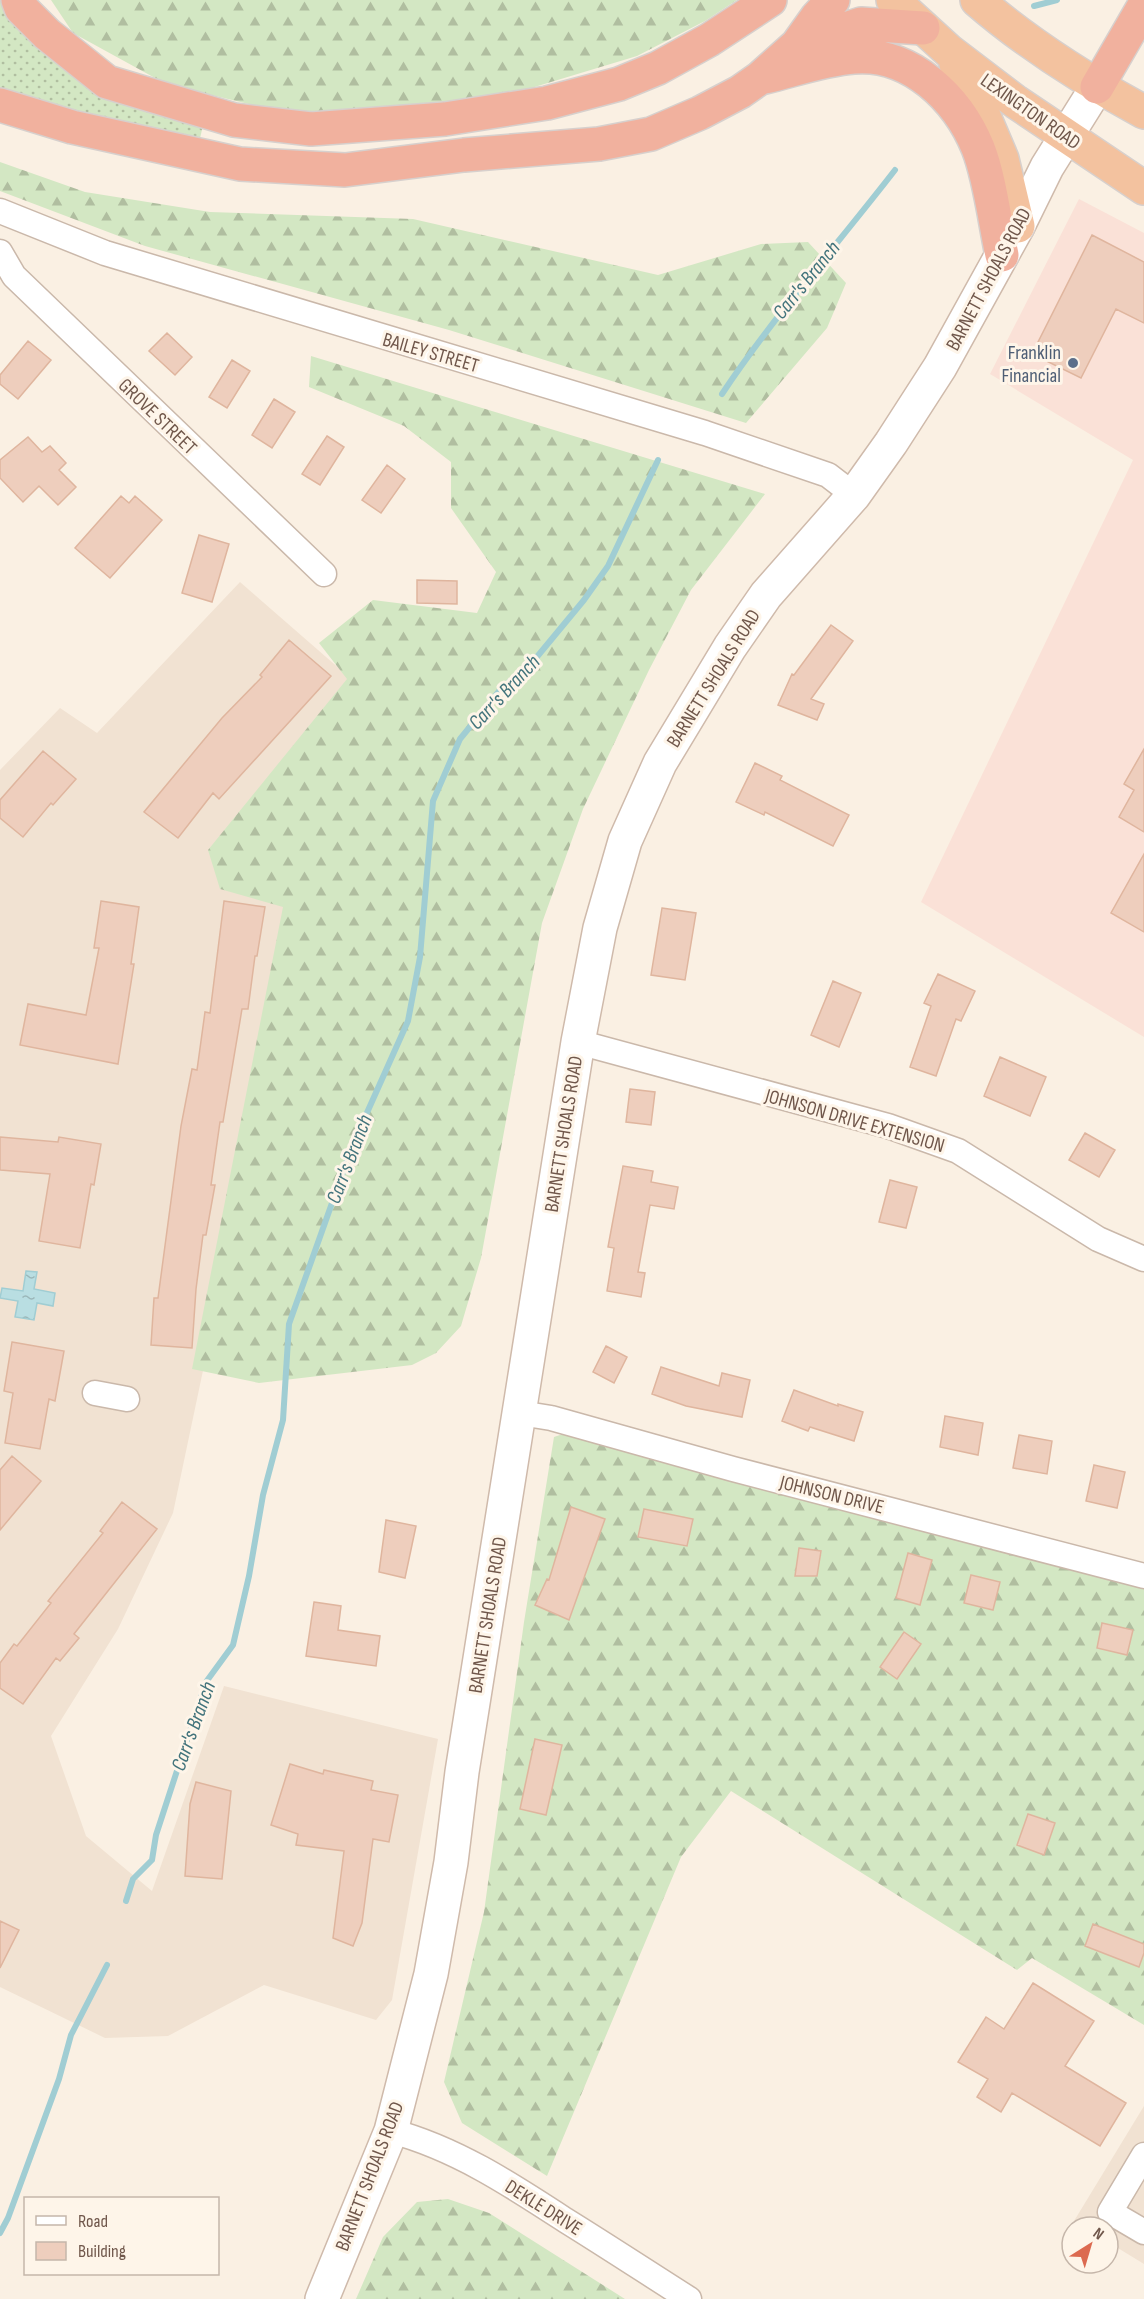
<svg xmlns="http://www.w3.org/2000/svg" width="1144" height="2299" viewBox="0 0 1144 2299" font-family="'Sofia Sans Condensed',sans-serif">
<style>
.residential{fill:#f1e2d2}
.commercial{fill:#fae1d7}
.grass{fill:url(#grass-dots)}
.forest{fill:url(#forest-firs)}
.water{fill:url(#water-ripples);stroke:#a0cdd3;stroke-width:1.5}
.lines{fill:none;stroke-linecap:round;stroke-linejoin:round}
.stream{stroke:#a0cdd3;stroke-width:6}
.building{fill:#eecebd;stroke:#dfb59e;stroke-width:1.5}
.minor-casing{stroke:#cab8aa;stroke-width:27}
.secondary-casing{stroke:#cfbaab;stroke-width:36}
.trunk-casing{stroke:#d7d0cd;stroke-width:36}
.motorway-casing{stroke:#d7d0cd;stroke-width:36}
.minor{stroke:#fff;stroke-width:24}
.secondary{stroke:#fff;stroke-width:33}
.trunk{stroke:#f3c29f;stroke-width:33}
.motorway{stroke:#f1b19e;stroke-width:33}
.service-dot{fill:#5c6f8a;stroke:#fef5e9;stroke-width:2}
.labels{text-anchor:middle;stroke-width:6;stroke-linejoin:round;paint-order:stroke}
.street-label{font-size:20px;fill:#70574b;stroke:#fef5e9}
.service-label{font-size:20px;fill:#4e5e75;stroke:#fef5e9;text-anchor:end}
.water-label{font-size:21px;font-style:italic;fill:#43747c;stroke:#fef5e9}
</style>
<defs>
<pattern id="grass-dots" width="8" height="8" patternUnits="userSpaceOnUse" patternTransform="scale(1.5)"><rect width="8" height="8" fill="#d3e7c3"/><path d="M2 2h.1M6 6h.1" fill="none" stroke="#b0bea0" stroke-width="1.8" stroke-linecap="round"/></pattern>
<pattern id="forest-firs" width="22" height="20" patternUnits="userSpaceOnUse" patternTransform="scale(1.5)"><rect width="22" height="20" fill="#d3e7c3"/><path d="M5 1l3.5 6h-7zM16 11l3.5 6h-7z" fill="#b0bea0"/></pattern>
<pattern id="water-ripples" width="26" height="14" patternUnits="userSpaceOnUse" patternTransform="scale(1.5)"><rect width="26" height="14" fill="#b9dee2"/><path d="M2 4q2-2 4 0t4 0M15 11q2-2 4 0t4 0" fill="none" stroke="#9bb7b9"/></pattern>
</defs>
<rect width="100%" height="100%" fill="#faf0e3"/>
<path class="residential" d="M240 582 349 677 173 1513 118 1629 51 1736 86 1836 152 1891 224 1686 438 1739 392 2000 376 2020 264 1985 168 2036 105 2038 0 1987V770L60 708 97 733Z
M1144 2106V2264L1108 2242V2227H1084L1074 2221Z"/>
<path class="commercial" d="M1079 199 1144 233V1037L921 902 1133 460 990 374Z"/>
<path class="grass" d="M0 0H6L203 125 199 143 163 137 0 91Z"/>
<path class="forest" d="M51 0H737L705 21 637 56 501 97 290 114 166 84 73 33Z
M0 162 85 192 210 212 413 219 658 275 761 244 808 242 846 283 827 328 746 423 449 330 145 246 0 191Z
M311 356 765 494 691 590 649 670 583 809 542 923 481 1258 461 1326 436 1353 412 1365 259 1383 192 1369 283 907 220 889 208 850 347 679 319 643 373 600 477 613 496 572 451 508V462L404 426 309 387Z
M563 1434 1144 1587V2025L1032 1958 1017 1970 731 1791 681 1857 547 2176 462 2123 444 2082 484 1912 524 1622 554 1437Z
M448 2199 489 2213 625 2299H356L383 2237 417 2202Z"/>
<path class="water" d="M26 1271 37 1272 34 1289 55 1293 53 1306 37 1303 34 1320 15 1317 18 1301 0 1298 2 1288 23 1291Z"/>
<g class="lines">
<path class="stream" d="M1034 6 1057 0
M722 394C774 316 837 245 895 170
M126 1901 133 1879 152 1860 156 1835 206 1682 233 1645 249 1576 263 1495 283 1420 289 1324 353 1144 408 1021 420 957 433 801 460 739 500 690 536 658 584 600 608 566 658 460
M0 2233 8 2218 59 2079 71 2035 107 1965"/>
</g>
<path class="building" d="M1092 235 1144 262V323L1116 309 1081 378 1032 354Z
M167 333 192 357 175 375 149 351Z
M28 341 51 360 18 399 0 384V375Z
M232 360 250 371 227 408 209 397Z
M274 399 295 412 272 448 252 435Z
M327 436 344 447 320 485 302 474Z
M28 437 42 452 50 446 66 463 59 470 76 487 58 505 39 486 23 502 0 478V460Z
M387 465 405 479 381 513 362 500Z
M121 496 129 503 135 496 162 520 110 578 75 548Z
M199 535 229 544 212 602 182 593Z
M417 580 457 581V604L417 603Z
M831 625 853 641 811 699 824 704 817 720 778 705 792 674 794 675Z
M289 640 331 676 219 799 213 793 178 838 144 812 222 718 262 677 260 675Z
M1144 749V832L1119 817 1134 790 1124 784Z
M43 751 76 779 53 805 51 803 23 837 0 818V800Z
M755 763 782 776 780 780 849 815 833 846 765 812 764 815 736 802Z
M1144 854V932L1111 913Z
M101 901 139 907 131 964H134L118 1064 20 1045 28 1004 86 1015 99 948H94Z
M224 901 265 907 257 956H255L248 1009H242L223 1122H220L211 1185H215L206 1235H203L196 1289 192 1348 151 1345 154 1298H158L181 1126 192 1069 197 1070 205 1012 210 1013Z
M662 908 696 913 685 980 651 975Z
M938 974 975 991 961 1021 956 1019 936 1076 910 1067 931 1006 924 1003Z
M833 981 861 993 839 1047 811 1035Z
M1000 1057 1046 1077 1030 1116 984 1096Z
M630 1089 655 1092 651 1125 626 1122Z
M1085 1133 1115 1150 1099 1177 1069 1160Z
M0 1137 58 1142 59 1137 101 1144 94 1185 91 1184 80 1248 39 1241 50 1174 0 1170Z
M623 1166 653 1171 651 1182 678 1187 674 1209 650 1205 638 1272 645 1273 641 1297 607 1291 614 1248 608 1247Z
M890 1180 917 1187 906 1228 879 1222Z
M12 1342 64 1351 55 1401 49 1399 40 1449 5 1443 13 1393 4 1391Z
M606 1346 627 1357 614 1383 593 1372Z
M661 1367 719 1386 722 1373 750 1380 742 1417 686 1406 652 1394Z
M794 1390 838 1406V1404L863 1412 854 1441 810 1427 808 1431 782 1421Z
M945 1416 983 1423 978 1455 940 1447Z
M1019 1435 1052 1441 1047 1474 1013 1468Z
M12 1456 41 1481 0 1530V1470Z
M1094 1465 1125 1472 1117 1508 1086 1501Z
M122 1502 157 1529 74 1634 79 1638 60 1661 56 1658 23 1704 0 1688V1663L14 1644 17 1646 51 1603 48 1601 103 1533 100 1531Z
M571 1507 605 1519 569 1620 535 1605 547 1579 549 1580Z
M644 1509 693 1519 687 1546 638 1537Z
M386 1520 416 1526 405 1578 379 1572Z
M799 1548 821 1551 817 1576H795Z
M908 1553 932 1560 920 1605 896 1598Z
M971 1575 1000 1582 993 1610 964 1603Z
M314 1602 341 1606 338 1630 380 1636 376 1666 306 1656Z
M1102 1623 1133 1630 1127 1655 1097 1648Z
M904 1632 921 1644 897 1679 880 1667Z
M535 1739 562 1745 546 1815 520 1809Z
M290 1764 323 1774 324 1770 373 1781 371 1790 398 1795 389 1842 373 1839 362 1923 353 1946 333 1938 344 1851 296 1845 298 1834 271 1825Z
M196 1782 231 1791 222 1879 185 1876 190 1804Z
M1028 1814 1055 1823 1044 1855 1017 1845Z
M0 1921 19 1930 0 1968Z
M1093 1924 1144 1944V1953L1139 1967 1085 1946Z
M1033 1983 1094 2021 1065 2066 1126 2103 1100 2146 1012 2093 1001 2112 977 2097 988 2079 958 2062 986 2017 1004 2029Z"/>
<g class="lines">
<g class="minor-casing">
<path id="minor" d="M0 211 105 253 705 433 828 475 854 495
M0 252 14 276 324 574
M578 1042 888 1126 958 1151 1098 1239 1144 1259
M95 1393 127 1399
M520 1413 551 1418 733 1469 1144 1576
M391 2131C455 2148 510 2184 565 2220 607 2246 648 2273 689 2299
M1144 2155 1110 2212 1144 2232"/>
</g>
<g class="secondary-casing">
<path id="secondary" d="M322 2299 391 2131 431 1974 451 1862 462 1772 578 1042 600 928 625 841 660 763 730 647 766 595 854 495 891 443 940 367 1018 226 1047 167 1097 87"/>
</g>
<g class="trunk-casing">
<path id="trunk" d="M893 0 949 51 1016 102 1144 188
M977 0C1028 44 1085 80 1144 112
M956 64 980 107 1002 159 1018 226"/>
</g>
<g class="motorway-casing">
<path id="motorway" d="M18 0 21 8 47 34 107 82 234 120 311 129 445 119 547 103 619 84 658 68 709 40 770 0
M797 45 861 24 923 28
M765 77C794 70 825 59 854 57 911 52 958 99 978 148 990 178 995 223 1002 255
M1097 87 1144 6
M0 105 72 127 240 164 345 170 464 155 599 144 651 134 700 113 740 92 760 78 797 45 817 17 833 0"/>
</g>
<use href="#minor" class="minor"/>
<use href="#secondary" class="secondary"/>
<use href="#trunk" class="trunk"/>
<use href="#motorway" class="motorway"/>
</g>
<circle class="service-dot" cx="1073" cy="363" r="6"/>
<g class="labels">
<g class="street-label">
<text transform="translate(1031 111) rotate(35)" y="7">LEXINGTON ROAD</text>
<text transform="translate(988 279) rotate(-62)" y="7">BARNETT SHOALS ROAD</text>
<text transform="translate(431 352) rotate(16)" y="7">BAILEY STREET</text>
<text transform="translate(158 416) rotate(44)" y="7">GROVE STREET</text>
<text transform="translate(713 678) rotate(-58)" y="7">BARNETT SHOALS ROAD</text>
<text transform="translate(855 1120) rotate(16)" y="7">JOHNSON DRIVE EXTENSION</text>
<text transform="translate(563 1134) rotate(-81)" y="7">BARNETT SHOALS ROAD</text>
<text transform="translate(832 1494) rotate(14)" y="7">JOHNSON DRIVE</text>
<text transform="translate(487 1615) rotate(-81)" y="7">BARNETT SHOALS ROAD</text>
<text transform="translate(369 2176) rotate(-69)" y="7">BARNETT SHOALS ROAD</text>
<text transform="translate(544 2207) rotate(32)" y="7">DEKLE DRIVE</text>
</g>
<g class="service-label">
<text x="1061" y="359">Franklin<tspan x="1061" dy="23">Financial</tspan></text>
</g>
<g class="water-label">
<text transform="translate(806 280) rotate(-51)" y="7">Carr's Branch</text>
<text transform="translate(504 692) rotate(-47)" y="7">Carr's Branch</text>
<text transform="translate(349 1159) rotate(-69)" y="7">Carr's Branch</text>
<text transform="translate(193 1726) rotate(-70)" y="7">Carr's Branch</text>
</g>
</g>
<rect x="24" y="2197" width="195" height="78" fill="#fef5e9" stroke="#c5b6aa" stroke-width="1.5"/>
<rect x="36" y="2216" width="30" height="9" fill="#ffffff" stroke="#c5b6aa" stroke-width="1.5"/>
<text x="78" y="2227" font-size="18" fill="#70574b">Road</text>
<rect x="36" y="2242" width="30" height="18" fill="#eecebd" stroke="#c5b6aa" stroke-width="1.5"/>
<text x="78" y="2257" font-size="18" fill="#70574b">Building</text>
<g transform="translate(1090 2245) rotate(37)"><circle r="28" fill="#fef5e9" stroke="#c5b6aa" stroke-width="1.5"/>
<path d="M0-4.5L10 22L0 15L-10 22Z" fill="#dc6a50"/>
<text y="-9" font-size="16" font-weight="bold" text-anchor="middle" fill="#70574b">N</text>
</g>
</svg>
